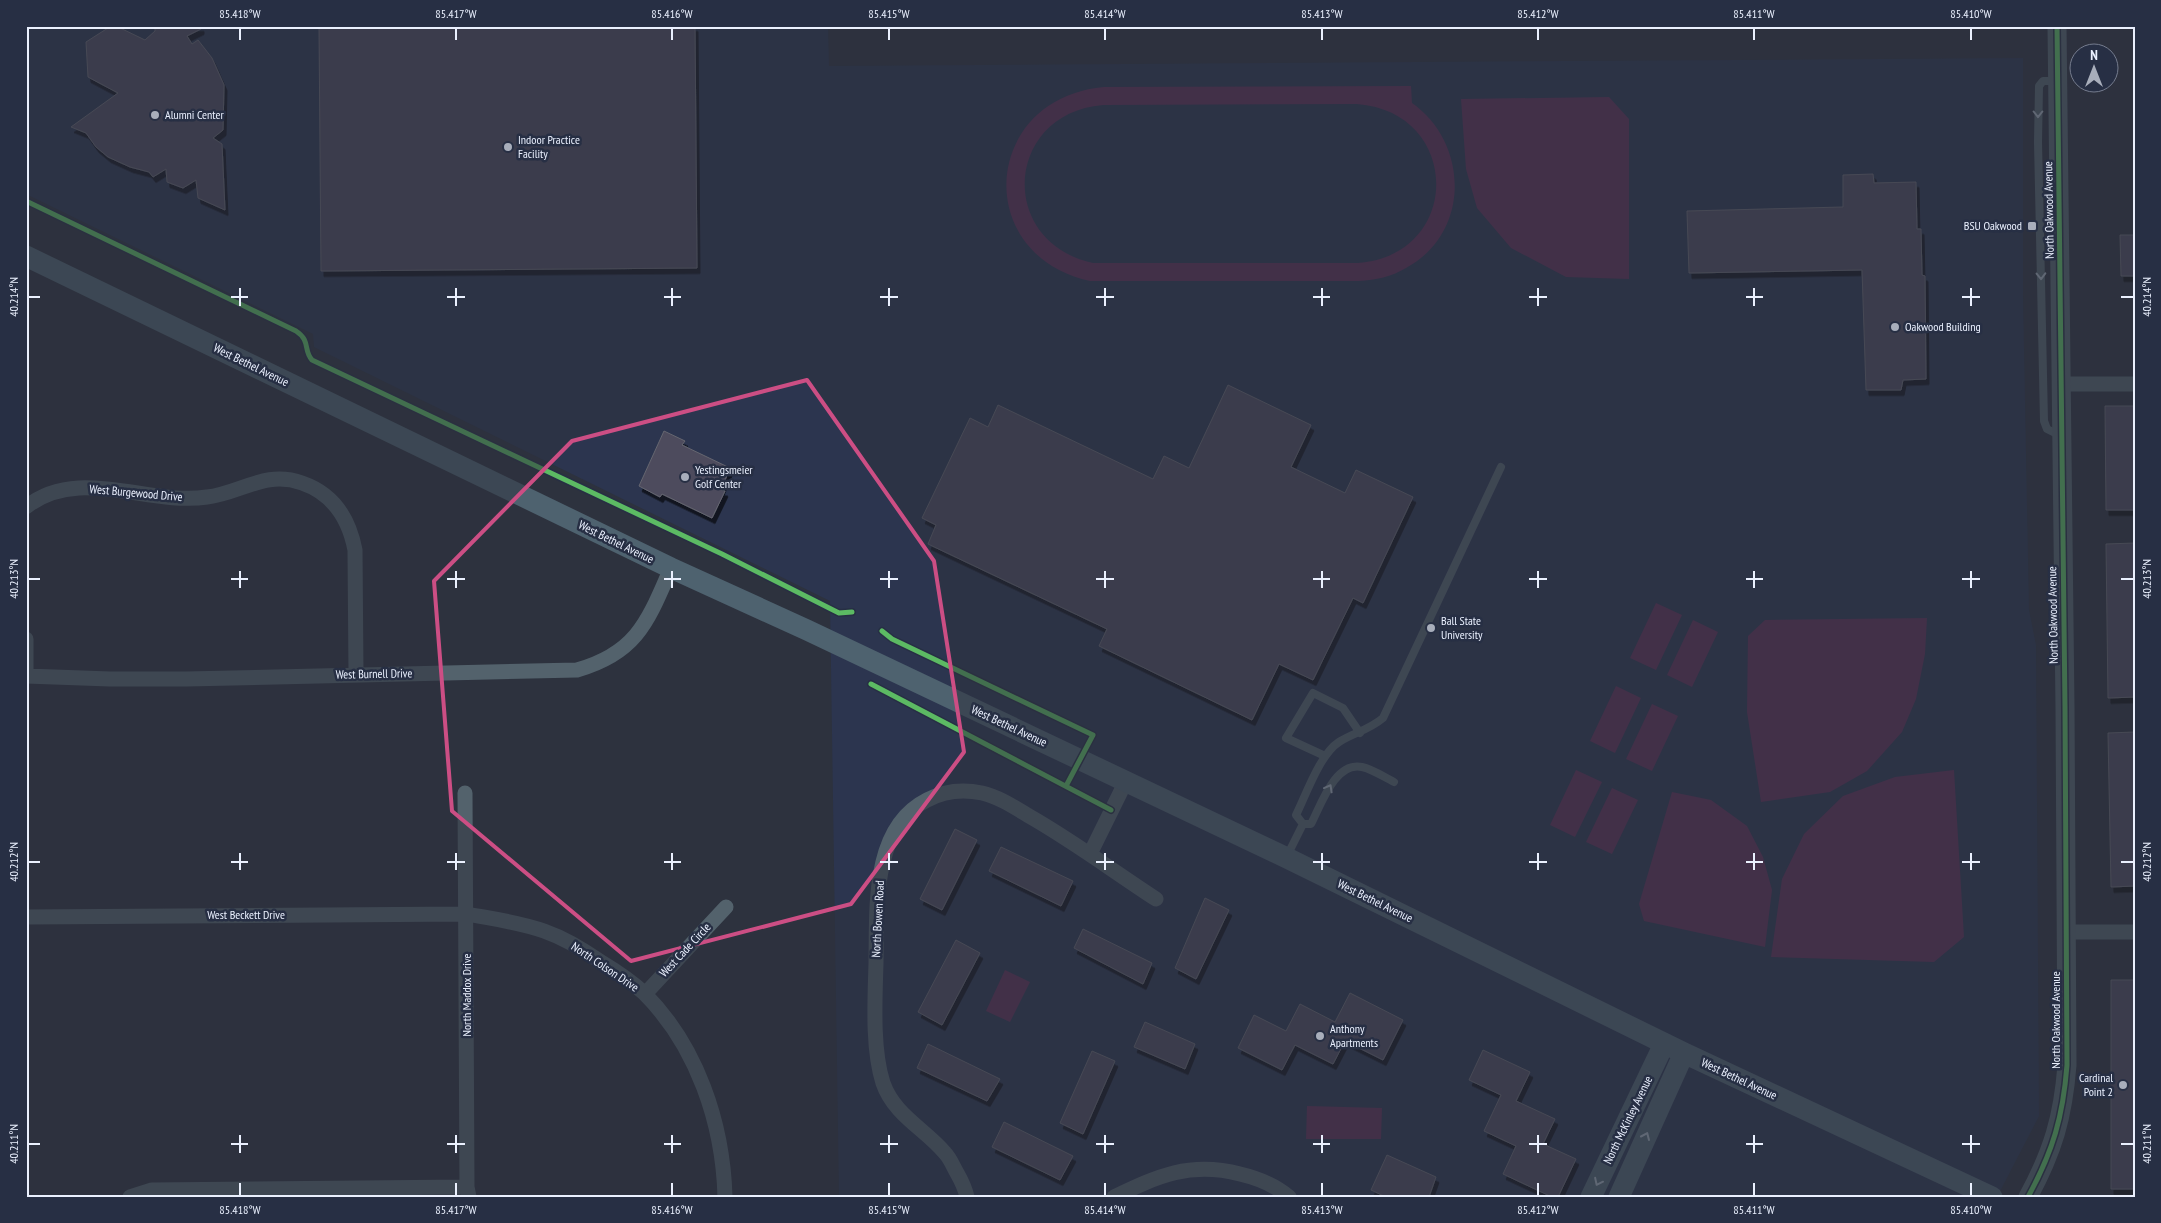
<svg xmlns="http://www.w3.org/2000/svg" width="2161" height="1223" viewBox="0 0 2161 1223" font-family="'PT Sans Narrow',sans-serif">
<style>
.built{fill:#2c354f}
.green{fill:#5b3055;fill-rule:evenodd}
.building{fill:#4e4b5d;stroke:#656670;filter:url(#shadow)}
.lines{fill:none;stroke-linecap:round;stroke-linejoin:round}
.service{stroke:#53626c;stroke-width:8}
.minor{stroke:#53626c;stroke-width:15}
.tertiary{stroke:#53626c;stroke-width:19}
.secondary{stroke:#4e626f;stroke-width:21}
.cycleway-casing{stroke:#272f44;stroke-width:8}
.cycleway{stroke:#5cba63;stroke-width:5}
.oneway{stroke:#9ea9b5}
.oneway2{stroke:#9ca9b6}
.marked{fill:none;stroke:#cc4e84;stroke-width:4;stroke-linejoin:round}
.ticks{fill:none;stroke:#eaf0fe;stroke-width:2}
.poi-dot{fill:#a8aebb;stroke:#272f44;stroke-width:2}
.labels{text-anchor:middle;stroke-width:5;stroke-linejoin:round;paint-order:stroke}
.poi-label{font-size:12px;fill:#eaf0fe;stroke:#272f44;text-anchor:start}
.street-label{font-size:12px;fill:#eaf0fe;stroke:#272f44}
.neatline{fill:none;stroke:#eaf0fe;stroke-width:2}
.ticks-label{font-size:12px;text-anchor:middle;fill:#eaf0fe}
</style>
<defs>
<filter id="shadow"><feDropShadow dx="3" dy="5.5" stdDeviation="0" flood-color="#0009"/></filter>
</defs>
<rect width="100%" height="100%" fill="#2d323e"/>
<path class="built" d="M26 26H828L829 66 2023 58V296L2029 610 2036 645 2039 1116 1997 1197H839L830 601 314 347 313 334 26 194Z"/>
<path class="green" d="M1411 86 1412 103C1469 143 1471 233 1406 268 1391 277 1376 280 1359 281H1090C971 255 982 98 1104 87ZM1357 104C1462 112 1463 255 1358 263H1093C996 242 1005 113 1103 105Z
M1609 97 1629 119V279L1566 277 1511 248 1477 208 1466 169 1461 99Z
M1656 603 1682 615 1656 670 1630 658Z
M1927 618 1925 654 1916 699 1902 732 1867 771 1830 792 1761 802 1747 712 1748 636 1765 620Z
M1693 620 1718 632 1692 687 1667 675Z
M1616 686 1641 698 1615 753 1590 741Z
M1652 704 1678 716 1652 771 1626 759Z
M1576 770 1602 782 1575 837 1550 825Z
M1954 770 1964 937 1934 962 1771 957 1782 879 1804 834 1843 796 1895 777Z
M1612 788 1638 800 1612 854 1586 842Z
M1672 792 1711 800 1747 826 1763 857 1772 890 1765 947 1644 921 1639 904Z
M1005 970 1030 982 1010 1022 986 1011Z
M1307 1106 1382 1108 1381 1139H1306Z"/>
<path class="building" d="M111 26H116L145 40 155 31V26H201V29L187 36 192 44 198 40 212 58 224 85 223 130 213 138 222 144 225 210 198 198 196 180 183 188 167 182 166 169 153 177 149 172 130 167 108 157 96 147 86 133 71 127 118 93 88 77 86 42Z
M319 26H695L697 268 321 271Z
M1873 174 1874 183 1916 182 1917 229H1921L1922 275 1925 276 1926 379 1903 380 1901 390H1866L1862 270 1689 273 1687 211 1843 207V175Z
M2120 235H2135V276H2121Z
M1228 385 1311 425 1291 467 1345 493 1356 470 1413 497 1363 603 1353 598 1313 680 1279 664 1252 720 1099 646 1107 629 928 544 936 525 922 518 970 418 988 427 998 405 1153 479 1164 456 1189 468Z
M2105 406H2135V510H2106Z
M664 431 685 441 682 445 730 468 721 490 725 491 712 518 662 494 660 497 639 486Z
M2135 543V697L2108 698 2106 544Z
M2135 732V886L2111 887 2108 733Z
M955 829 977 840 942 910 920 899Z
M1001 847 1073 881 1061 906 989 871Z
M1205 898 1229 910 1196 979 1175 968Z
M1083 929 1152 963 1143 984 1074 948Z
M956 940 980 953 942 1025 918 1012Z
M2111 980H2135V1189H2111Z
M1350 993 1403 1020 1383 1060 1345 1041 1333 1064 1295 1045 1282 1070 1238 1048 1254 1015 1286 1031 1300 1004 1335 1022Z
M1145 1022 1195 1044 1185 1069 1134 1047Z
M928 1044 1000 1079 987 1101 917 1068Z
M1483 1050 1530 1072 1516 1101 1555 1119 1543 1144 1576 1159 1558 1197H1552L1503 1174 1516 1146 1484 1131 1501 1095 1469 1080Z
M1092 1051 1115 1061 1083 1134 1060 1123Z
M1004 1122 1073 1156 1060 1180 992 1147Z
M1387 1155 1436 1177 1429 1197H1386L1371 1190Z"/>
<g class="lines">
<path class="service" d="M2058 81H2043L2039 86 2038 142 2044 421 2047 429 2061 436
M1325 756 1286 738 1313 693 1343 708 1360 733
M1303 824 1296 815C1306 795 1320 754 1339 742 1353 733 1369 730 1383 718L1501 467
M1303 824H1311C1321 805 1335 761 1362 767 1372 769 1384 777 1394 782
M1287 856 1303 824"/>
<path class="minor" d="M2060 384H2135
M26 507C78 465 148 506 207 497 241 493 265 470 302 483 334 494 349 519 355 550L356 674
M26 639V676
M26 676 110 679H186L577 670C637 653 648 621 671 568
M465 793 467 1187 469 1197
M1090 854 1126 781
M26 917 467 914C493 919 519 922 544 931 564 938 584 950 601 962 616 971 631 981 644 993 697 1046 723 1123 725 1197
M2065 932H2135
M645 994 726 907
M130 1197 152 1190 467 1187
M967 1197C965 1188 961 1180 957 1173 953 1166 950 1158 945 1153 925 1129 894 1115 883 1083 872 1049 875 999 876 963 877 909 871 828 927 800 944 791 963 789 982 793 999 797 1014 807 1029 816 1073 841 1113 871 1156 899
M1114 1197C1158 1176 1190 1161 1240 1174 1257 1178 1275 1185 1289 1197"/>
<path class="tertiary" d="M2028 1197C2053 1151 2063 1117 2067 1065L2065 707 2057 26"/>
<path class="secondary" d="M26 256 671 568 807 630 1287 858 1684 1053 1992 1197
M1591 1197 1664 1044
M1619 1197 1684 1053"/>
<g class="cycleway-casing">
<path id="cycleway" d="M26 201 296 331C311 341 303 350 312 360L722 554 839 613 852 612
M882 631 892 639 1093 735 1066 786
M871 684 1111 810
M2028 1197C2053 1151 2063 1117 2067 1065L2065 707 2057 26"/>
</g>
<use href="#cycleway" class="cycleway"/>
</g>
<defs><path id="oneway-chevron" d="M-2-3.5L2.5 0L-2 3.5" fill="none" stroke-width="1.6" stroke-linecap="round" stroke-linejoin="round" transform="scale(1.25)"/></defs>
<g class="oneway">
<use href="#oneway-chevron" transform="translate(2038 114) rotate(90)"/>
<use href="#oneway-chevron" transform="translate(2041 276) rotate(89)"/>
<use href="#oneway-chevron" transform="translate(1329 788) rotate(-61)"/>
</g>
<g class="oneway2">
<use href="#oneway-chevron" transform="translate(1646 1136) rotate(-66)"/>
<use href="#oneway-chevron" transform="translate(1598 1182) rotate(116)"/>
</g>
<path d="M0 0H2161V1223H0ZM807 380 934 561 964 752 851 904 631 961 452 811 434 581 572 441Z" fill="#2d323e" fill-opacity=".55" fill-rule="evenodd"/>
<path class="marked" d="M807 380 934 561 964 752 851 904 631 961 452 811 434 581 572 441Z"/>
<path class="ticks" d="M240 28V40M456 28V40M672 28V40M889 28V40M1105 28V40M1322 28V40M1538 28V40M1754 28V40M1971 28V40M240 288V306M456 288V306M672 288V306M889 288V306M1105 288V306M1322 288V306M1538 288V306M1754 288V306M1971 288V306M28 297H40M231 297H248M447 297H465M664 297H681M880 297H898M1096 297H1114M1313 297H1330M1529 297H1547M1746 297H1763M1962 297H1980M2121 297H2134M240 571V588M456 571V588M672 571V588M889 571V588M1105 571V588M1322 571V588M1538 571V588M1754 571V588M1971 571V588M28 579H40M231 579H248M447 579H465M664 579H681M880 579H898M1096 579H1114M1313 579H1330M1529 579H1547M1746 579H1763M1962 579H1980M2121 579H2134M240 853V870M456 853V870M672 853V870M889 853V870M1105 853V870M1322 853V870M1538 853V870M1754 853V870M1971 853V870M28 862H40M231 862H248M447 862H465M664 862H681M880 862H898M1096 862H1114M1313 862H1330M1529 862H1547M1746 862H1763M1962 862H1980M2121 862H2134M240 1135V1153M456 1135V1153M672 1135V1153M889 1135V1153M1105 1135V1153M1322 1135V1153M1538 1135V1153M1754 1135V1153M1971 1135V1153M28 1144H40M231 1144H248M447 1144H465M664 1144H681M880 1144H898M1096 1144H1114M1313 1144H1330M1529 1144H1547M1746 1144H1763M1962 1144H1980M2121 1144H2134M240 1183V1196M456 1183V1196M672 1183V1196M889 1183V1196M1105 1183V1196M1322 1183V1196M1538 1183V1196M1754 1183V1196M1971 1183V1196"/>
<g class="poi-dot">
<circle cx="155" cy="115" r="5"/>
<circle cx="508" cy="147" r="5"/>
<rect x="2027" y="221" width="10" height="10" rx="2.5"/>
<circle cx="1895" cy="327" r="5"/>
<circle cx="685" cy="477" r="5"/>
<circle cx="1431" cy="628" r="5"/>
<circle cx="1320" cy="1036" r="5"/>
<circle cx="2123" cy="1085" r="5"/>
</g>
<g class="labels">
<g class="poi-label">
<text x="165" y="119">Alumni Center</text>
<text x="518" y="144">Indoor Practice<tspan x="518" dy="14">Facility</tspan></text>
<text x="2022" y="230" text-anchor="end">BSU Oakwood</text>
<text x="1905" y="331">Oakwood Building</text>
<text x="695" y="474">Yestingsmeier<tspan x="695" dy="14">Golf Center</tspan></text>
<text x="1441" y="625">Ball State<tspan x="1441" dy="14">University</tspan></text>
<text x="1330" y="1033">Anthony<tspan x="1330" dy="14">Apartments</tspan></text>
<text x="2113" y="1082" text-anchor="end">Cardinal<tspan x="2113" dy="14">Point 2</tspan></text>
</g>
<g class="street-label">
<text transform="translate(2049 210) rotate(-91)" y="4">North Oakwood Avenue</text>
<text transform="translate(251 365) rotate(26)" y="4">West Bethel Avenue</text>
<text transform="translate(136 493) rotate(5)" y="4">West Burgewood Drive</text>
<text transform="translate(616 542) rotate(26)" y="4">West Bethel Avenue</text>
<text transform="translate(2053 615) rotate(-91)" y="4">North Oakwood Avenue</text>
<text transform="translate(374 674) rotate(-1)" y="4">West Burnell Drive</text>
<text transform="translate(1009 726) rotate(25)" y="4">West Bethel Avenue</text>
<text transform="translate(1375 901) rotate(26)" y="4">West Bethel Avenue</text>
<text x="246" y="919">West Beckett Drive</text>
<text transform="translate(878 919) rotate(-87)" y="4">North Bowen Road</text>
<text transform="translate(685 950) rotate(-47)" y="4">West Cade Circle</text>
<text transform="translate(605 967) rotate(34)" y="4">North Colson Drive</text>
<text transform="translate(467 995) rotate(-90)" y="4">North Maddox Drive</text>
<text transform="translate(2056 1020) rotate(-90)" y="4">North Oakwood Avenue</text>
<text transform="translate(1739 1079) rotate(25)" y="4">West Bethel Avenue</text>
<text transform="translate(1628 1120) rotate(-64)" y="4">North McKinley Avenue</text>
</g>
</g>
<rect width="2161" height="1223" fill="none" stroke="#272f44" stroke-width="55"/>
<g transform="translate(2094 68)"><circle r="24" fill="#272f44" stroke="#757c8e"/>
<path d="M0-4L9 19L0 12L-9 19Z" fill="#a8aebb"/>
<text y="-8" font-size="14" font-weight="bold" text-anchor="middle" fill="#eaf0fe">N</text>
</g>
<rect x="28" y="28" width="2106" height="1168" class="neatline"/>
<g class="ticks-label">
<text x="240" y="18">85.418°W</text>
<text x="456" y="18">85.417°W</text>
<text x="672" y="18">85.416°W</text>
<text x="889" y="18">85.415°W</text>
<text x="1105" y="18">85.414°W</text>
<text x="1322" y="18">85.413°W</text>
<text x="1538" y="18">85.412°W</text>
<text x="1754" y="18">85.411°W</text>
<text x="1971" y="18">85.410°W</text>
<text transform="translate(14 297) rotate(-90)" y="4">40.214°N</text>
<text transform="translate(2147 297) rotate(-90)" y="4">40.214°N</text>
<text transform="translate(14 579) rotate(-90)" y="4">40.213°N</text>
<text transform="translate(2147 579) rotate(-90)" y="4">40.213°N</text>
<text transform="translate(14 862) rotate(-90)" y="4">40.212°N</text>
<text transform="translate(2147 862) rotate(-90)" y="4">40.212°N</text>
<text transform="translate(14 1144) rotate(-90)" y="4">40.211°N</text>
<text transform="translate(2147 1144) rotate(-90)" y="4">40.211°N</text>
<text x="240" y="1214">85.418°W</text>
<text x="456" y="1214">85.417°W</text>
<text x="672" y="1214">85.416°W</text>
<text x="889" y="1214">85.415°W</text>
<text x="1105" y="1214">85.414°W</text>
<text x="1322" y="1214">85.413°W</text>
<text x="1538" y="1214">85.412°W</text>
<text x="1754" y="1214">85.411°W</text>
<text x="1971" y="1214">85.410°W</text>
</g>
</svg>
